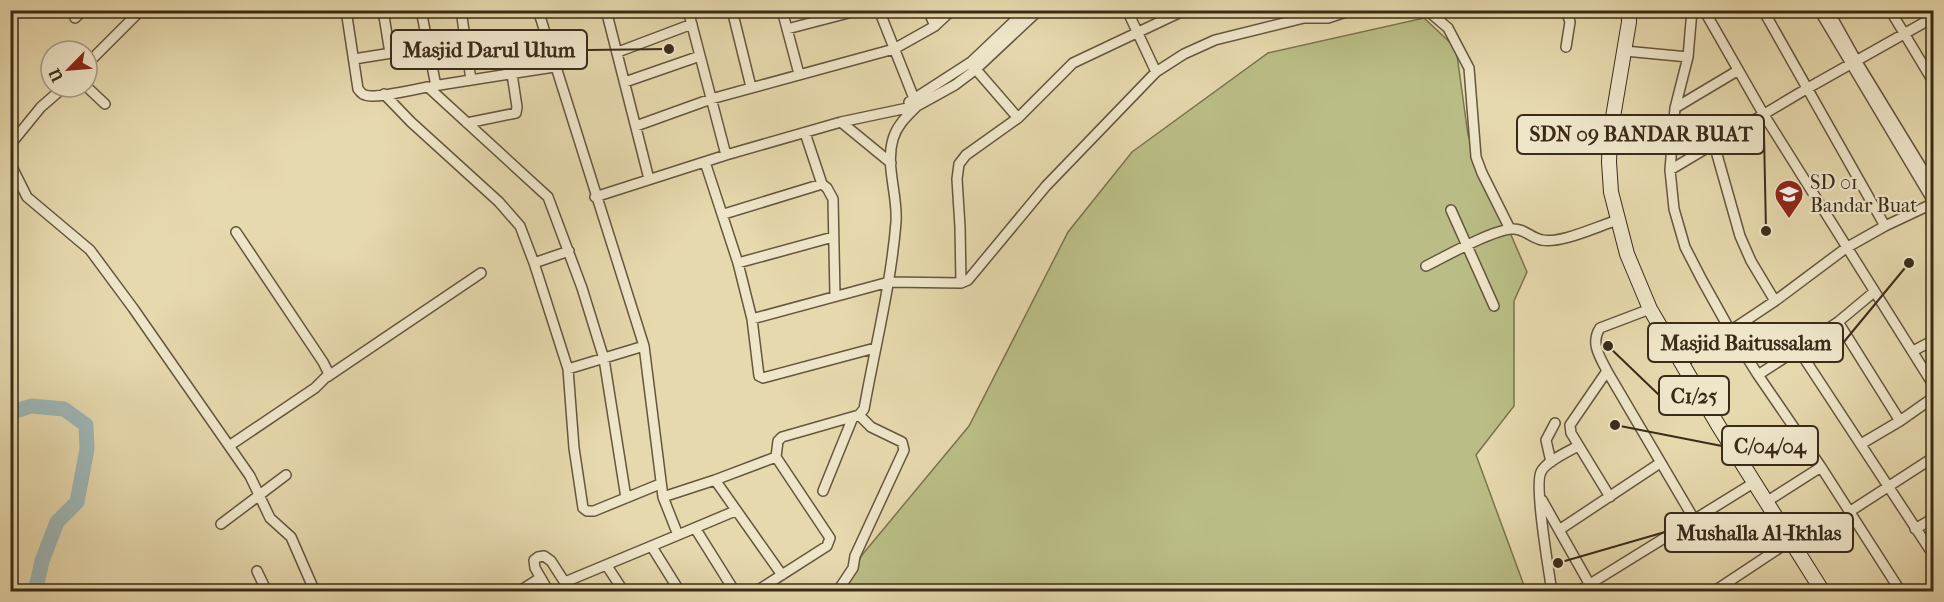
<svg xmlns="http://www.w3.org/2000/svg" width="1944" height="602" viewBox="0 0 1944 602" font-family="'IM FELL French Canon',serif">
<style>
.green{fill:#babe86;stroke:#7a7450;stroke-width:1.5}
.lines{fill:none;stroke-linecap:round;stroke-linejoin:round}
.river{stroke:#9db7b7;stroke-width:15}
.street-casing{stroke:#65563e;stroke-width:12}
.secondary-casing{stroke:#3a2b19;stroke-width:16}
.street{stroke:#efe6ca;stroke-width:9}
.secondary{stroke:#efe6ca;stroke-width:14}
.labels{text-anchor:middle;stroke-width:4.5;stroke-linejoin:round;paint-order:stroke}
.poi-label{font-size:20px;fill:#3a2b19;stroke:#efe6ca;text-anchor:start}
.leader{fill:none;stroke:#3a2b19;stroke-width:2}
.callout-dot{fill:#3a2b19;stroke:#efe6ca;stroke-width:2}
.callout{fill:#efe6ca;stroke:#3a2b19;stroke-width:2}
.callout-label{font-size:21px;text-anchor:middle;font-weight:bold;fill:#3a2b19}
</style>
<rect width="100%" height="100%" fill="#e6d9ad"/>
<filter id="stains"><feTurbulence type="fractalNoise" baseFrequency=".00333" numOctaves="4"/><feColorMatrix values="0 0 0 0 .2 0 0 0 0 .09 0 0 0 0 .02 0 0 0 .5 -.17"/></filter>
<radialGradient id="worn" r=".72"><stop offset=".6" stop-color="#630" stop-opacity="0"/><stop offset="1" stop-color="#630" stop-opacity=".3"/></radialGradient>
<path class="green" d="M1424 18 1456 48 1468 135 1527 272 1514 301V406L1476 455 1526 591 840 592 862 555 969 426 1068 232 1132 152 1268 53Z"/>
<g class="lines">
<path class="river" d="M10 413 31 406 64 409 86 425 87 449 77 502 57 522 42 561 35 592"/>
<g class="street-casing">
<path id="street" d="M346 10 358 89C361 92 361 94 365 95 375 99 415 89 428 87L548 197 582 288 604 359 626 498
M383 10 390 53
M421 10 436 86
M461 10 471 80 554 67
M538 10 644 346 663 497
M606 10 649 179
M688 10 726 155
M732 10 751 87
M782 10 799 74
M928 10 935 26
M1127 10 1156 72
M1427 10 1448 28 1469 68 1476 157 1482 173 1510 229
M1704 10 1764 115 1934 386
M1763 10 1885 226
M1828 10 1857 62 1934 188
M1890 10 1934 83
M75 18 83 10
M787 29 860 10
M1566 47 1570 22 1566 10
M1625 51 1688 57
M618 52 692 24
M354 59 429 47
M87 64 141 10
M973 66 1018 118
M625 82 700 56
M433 86 471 80
M87 87 105 104
M384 94 411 122 499 202 520 226 534 263 568 369 574 448 583 508 587 511H594L660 484
M909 102 971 62 1026 10
M1675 108 1737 71
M841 122 891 163
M467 123 516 113 517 107 512 74
M636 126 711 99 894 49 935 26 952 10
M805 133 822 184
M1714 144 1740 236 1751 261 1775 301
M10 145 41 107 64 87
M705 162 738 263 752 319 759 376 763 378 875 348
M10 163 27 197 90 250 133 308 250 476 270 518 291 537 315 592
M1670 170 1675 108 1688 57 1692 10
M595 197 726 155 841 122 917 106 955 85 975 70 1039 10
M1451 210 1494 306
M724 214 822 184 827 188 833 199 835 296
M534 263 569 251
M738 263 833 237
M1426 266C1446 256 1492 230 1512 229 1524 228 1531 238 1542 240 1561 244 1598 226 1618 220
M961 283 960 227 957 179 959 164 966 155 1018 118 1073 63 1185 10
M752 319 889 282 961 283 968 280 1046 186 1156 72 1184 54 1215 40 1304 18H1328L1352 10
M1838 322 1900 421
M1798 349 1838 322 1874 292
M1913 351 1934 340
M1682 363 1775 301 1846 248 1885 226 1934 203 1819 10
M568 369 644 346
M1607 371 1694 519
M1758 375 1798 349 1934 556
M327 377 481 273
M1861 444 1900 421 1934 397
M229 446 315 388 329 374 323 362 236 232
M1551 462 1546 440 1555 423
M715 480 776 457
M823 491 853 417
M1610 497 1571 433 1570 425 1607 371C1600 357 1590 343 1600 328L1650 309
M1542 500 1590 585
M1766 502 1821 467
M1849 512 1934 457
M221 524 286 475
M695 528 735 592
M1915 529 1934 518
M1559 530 1660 463
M678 535 735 511
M652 547 680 592
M607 566 624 592
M257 571 267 592
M565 582 678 535 663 497 715 480 782 575
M518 592 540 578
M549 592 535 568 534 560 538 557 544 556 551 561 571 592
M755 592 827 546 830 538 776 457 778 441 782 437 859 415 864 409C875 347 891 285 896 222 898 195 885 166 893 139 897 125 907 116 917 106L879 10
M837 592 853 568 855 556 904 450 902 442 871 427 859 415
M1552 592C1549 572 1534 485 1541 472 1545 462 1569 451 1578 446
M1577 592 1755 482
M1713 592 1790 541
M1901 592 1821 467 1758 375 1731 332 1702 280 1685 247 1674 209 1670 170 1808 88 1934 17
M1926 592 1934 588"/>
</g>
<g class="secondary-casing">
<path id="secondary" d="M1629 10V22L1610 135 1609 162 1611 192 1627 254 1650 309 1718 425 1823 592"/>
</g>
<use href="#street" class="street"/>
<use href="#secondary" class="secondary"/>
</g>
<defs>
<g id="school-pin" transform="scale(1.5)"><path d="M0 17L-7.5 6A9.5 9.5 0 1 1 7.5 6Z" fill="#8f2418" stroke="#efe6ca"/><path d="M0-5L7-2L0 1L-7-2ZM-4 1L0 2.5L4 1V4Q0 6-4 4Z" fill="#fff"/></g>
</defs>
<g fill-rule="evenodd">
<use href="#school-pin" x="1789" y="194"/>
</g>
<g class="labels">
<g class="poi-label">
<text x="1810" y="189">SD 01<tspan x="1810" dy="23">Bandar Buat</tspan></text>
</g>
</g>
<path class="leader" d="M669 49L587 50M1766 231L1764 134M1909 263L1843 343M1608 346L1659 395M1615 425L1722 446M1558 563L1665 532"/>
<g class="callout-dot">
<circle cx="669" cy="49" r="6"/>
<circle cx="1766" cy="231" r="6"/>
<circle cx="1909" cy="263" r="6"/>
<circle cx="1608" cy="346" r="6"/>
<circle cx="1615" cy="425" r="6"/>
<circle cx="1558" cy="563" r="6"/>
</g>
<g class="callout">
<rect x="391" y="30" width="196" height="39" rx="6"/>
<rect x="1517" y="115" width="247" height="39" rx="6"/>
<rect x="1648" y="323" width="195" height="39" rx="6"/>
<rect x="1659" y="376" width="70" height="39" rx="6"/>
<rect x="1722" y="426" width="96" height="39" rx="6"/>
<rect x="1665" y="513" width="188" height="39" rx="6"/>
</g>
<g class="callout-label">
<text x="489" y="57">Masjid Darul Ulum</text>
<text x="1641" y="141">SDN 09 BANDAR BUAT</text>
<text x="1746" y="350">Masjid Baitussalam</text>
<text x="1694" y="403">C1/25</text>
<text x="1770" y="453">C/04/04</text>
<text x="1759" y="540">Mushalla Al-Ikhlas</text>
</g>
<rect width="1944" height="602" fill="none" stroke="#e6d9ad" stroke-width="36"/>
<rect x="12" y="12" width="1920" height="578" fill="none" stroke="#3a2b19" stroke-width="3"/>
<rect x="18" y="18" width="1908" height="566" fill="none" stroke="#3a2b19" stroke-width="1.5"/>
<g transform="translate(69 69) rotate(245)"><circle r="28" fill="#efe6ca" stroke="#a79b83" stroke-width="1.5"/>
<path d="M0-4.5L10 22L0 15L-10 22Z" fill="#8f2418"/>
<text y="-9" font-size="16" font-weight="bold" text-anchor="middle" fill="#3a2b19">U</text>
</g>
<rect width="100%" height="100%" filter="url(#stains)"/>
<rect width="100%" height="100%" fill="url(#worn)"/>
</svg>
